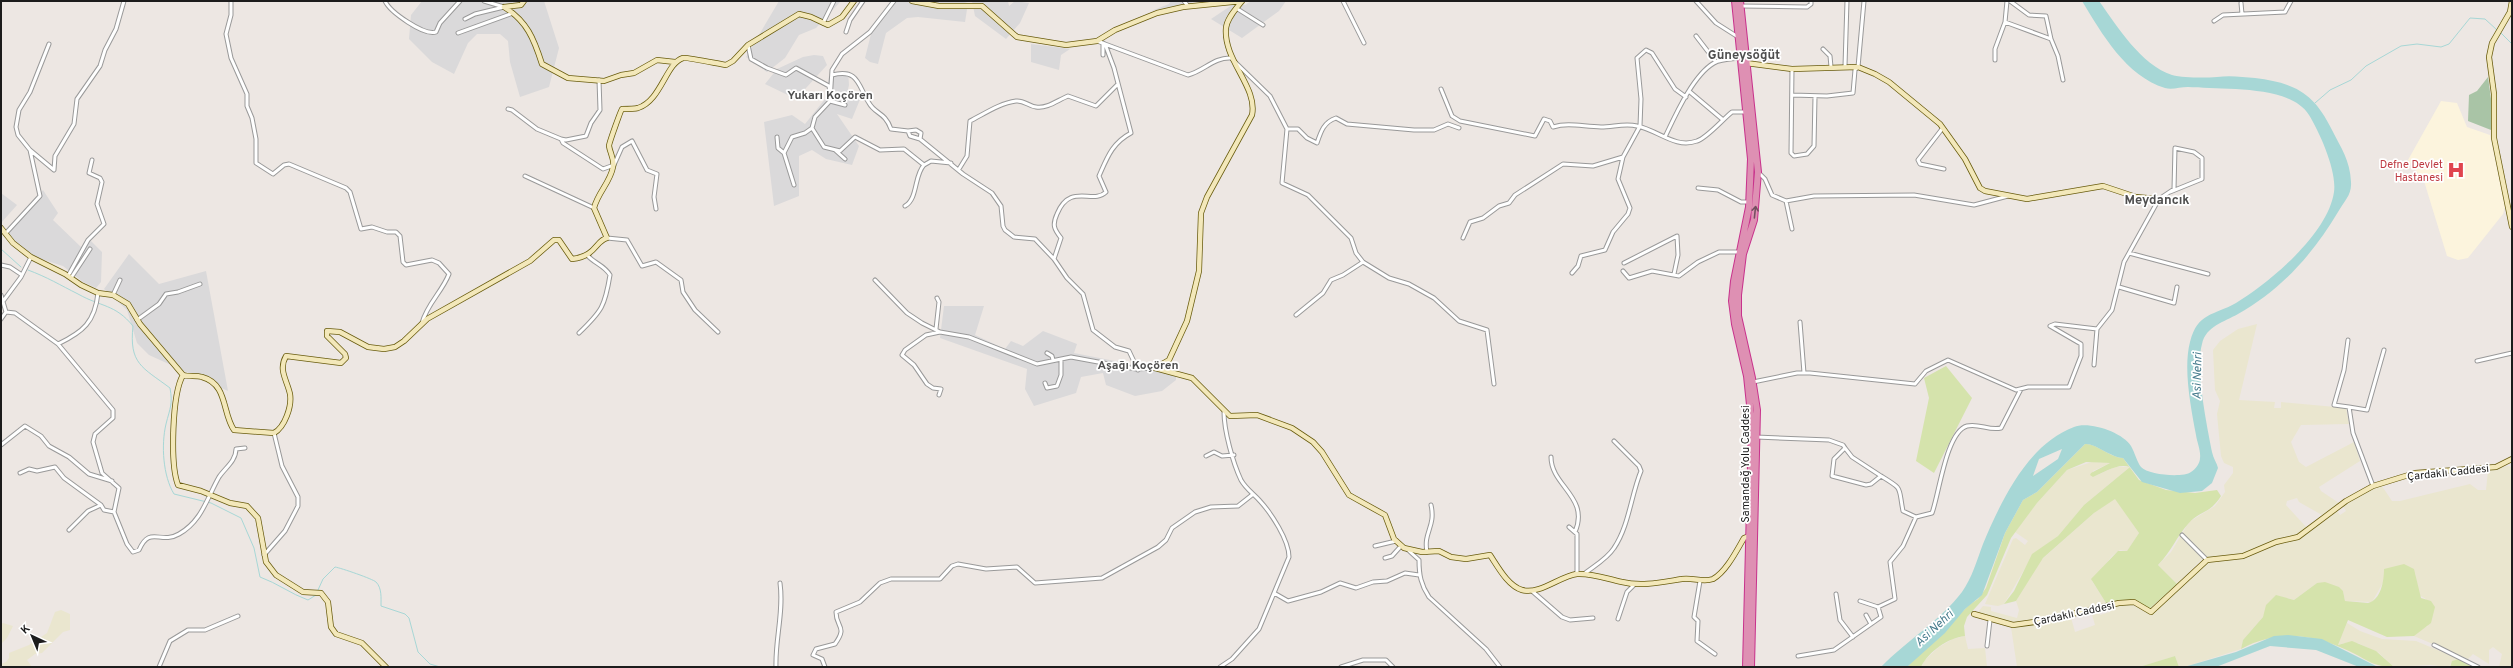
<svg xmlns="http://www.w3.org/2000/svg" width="2513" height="668" viewBox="0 0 2513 668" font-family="Overpass,sans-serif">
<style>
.residential{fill:#dad9da}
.education{fill:#fcf4dd}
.farmland{fill:#eae6cf}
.grass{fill:#d5e3ac}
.cemetery{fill:#a9c4a6}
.water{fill:#a7d7d6;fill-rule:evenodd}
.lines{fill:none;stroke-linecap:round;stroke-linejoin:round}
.stream{stroke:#a7d7d6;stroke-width:1}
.street-casing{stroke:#999;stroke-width:5}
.secondary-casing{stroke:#695c0e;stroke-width:6}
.highway-casing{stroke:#c8328c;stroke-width:8}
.street{stroke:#fff;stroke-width:3}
.secondary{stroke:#f3e8ba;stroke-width:4.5}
.highway{stroke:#de90b3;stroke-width:6}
.oneway{stroke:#735060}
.labels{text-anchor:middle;stroke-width:3.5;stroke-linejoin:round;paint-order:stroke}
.health-label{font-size:11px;fill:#be3a42;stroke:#fff;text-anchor:end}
.street-label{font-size:11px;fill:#1c1c1c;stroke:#fff}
.neighbourhood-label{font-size:12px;font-weight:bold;fill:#4f4f4f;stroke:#fff}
.water-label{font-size:12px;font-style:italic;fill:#477c8d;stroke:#fff}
.quarter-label{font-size:13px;font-weight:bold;fill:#4f4f4f;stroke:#fff}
</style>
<rect width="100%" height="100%" fill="#ede7e3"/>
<path class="residential" d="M422 1H544L559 48 549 87 520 97 510 62 508 41 500 34H477L468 43 454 74 432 62 409 39 411 15Z
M779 1H841L816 28 799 35 785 58 767 72 746 57Z
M895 1H961L968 3 965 22 918 17 907 18 886 33 878 64 870 62 865 58 872 30Z
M972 1H1008L1009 6 1015 1 1029 3 1020 23 1006 39 975 16Z
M1171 1H1200L1151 11 1169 4Z
M1238 1 1245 5 1251 1H1286L1279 11 1242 38 1211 19Z
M1031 44 1070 49 1061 55 1059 70 1031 62Z
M814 55 823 56 827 65 796 99 765 84 777 69 803 57Z
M848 71 849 85 847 94 861 97 852 119 837 114 859 146 852 165 826 159 812 150 799 156V196L774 206 764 122 792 115 805 124 825 99 829 76Z
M43 190 58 213 53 220 81 247 90 240 102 252 101 282 96 288 83 282 63 266 35 257 11 243 6 231Z
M1 193 17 205 1 223Z
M129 254 159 284 206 271 228 391 149 355 137 343 127 310 104 289Z
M944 306H984L975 335 1005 349 1011 341 1023 346 1043 331 1077 344 1074 353 1176 373V380L1162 391 1135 396 1106 385 1103 373 1081 377 1076 393 1034 406 1025 389 1027 369 940 338Z"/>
<path class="education" d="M2441 101 2457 103 2467 127 2490 135 2505 207 2503 214 2468 258 2458 260 2447 256 2424 181 2408 160Z"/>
<path class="farmland" d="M2257 324 2239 400 2275 402 2274 408H2281V402L2346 408 2349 424 2301 425 2291 442 2299 462 2306 467 2354 442 2360 461 2319 487 2321 491 2339 503 2322 515 2299 502 2297 498 2287 501 2286 505 2307 528 2297 535 2277 539 2242 554 2202 559 2177 584 2158 565 2171 552 2189 522 2215 506 2225 492 2224 485 2233 473V467L2224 463 2221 456 2217 414 2220 401 2215 390 2213 350 2220 341 2238 329Z
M2092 462 2110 463 2093 471V477L2115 467H2130L2084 505 2058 536 2034 553 2004 604 1998 606 1985 604 2013 539 2016 538 2025 545 2028 541 2015 532 2037 503 2067 470Z
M2508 466 2512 467V667H2499L2502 654 2493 647 2489 650V664L2473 654 2468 659 2414 636 2418 631 2428 626 2426 599 2419 595 2415 573 2384 569V581L2372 602 2345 601 2343 591 2317 583 2294 600 2288 598 2269 602 2263 617 2243 640 2241 649 2184 667H2179L2175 656 2139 667H2017L2011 627 2038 623 2070 614 2075 632 2095 625 2091 611 2098 608 2100 615 2110 612 2109 605 2131 604 2147 613H2153L2204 562 2247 557 2275 544 2299 538 2337 511 2340 515 2346 511 2343 506 2372 489 2382 486 2392 501H2400L2470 484 2478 490H2486L2488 471Z
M2115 498 2139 533 2127 551 2120 550 2112 556 2092 581 2106 603 2045 618 2013 623 1977 613 1983 606 1991 607V611L2017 618 2019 610 2016 601 2040 561 2094 513Z
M61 610 70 614V630L63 632 42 653 35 654 27 660 32 667H1V664L6 662 9 658V653L29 645 47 633 55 612Z
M3 623 13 626 7 638 1 644V624Z
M2347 623 2360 631 2382 639 2416 641 2459 659 2451 663 2449 667 2430 665 2394 667 2379 653 2358 643H2344L2337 645Z
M1965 636 1968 649 1985 648 1987 667H1921L1925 660 1939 647 1953 639Z"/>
<path class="grass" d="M1946 366 1972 398 1934 473 1916 461 1929 398 1924 378Z
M2085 444C2096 443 2109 457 2123 458L2139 480 2166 490 2195 493 2217 490 2221 496C2209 515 2200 510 2188 524 2177 536 2171 552 2158 565L2177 584 2149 609 2133 601 2106 603 2091 579 2118 551H2127L2139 533 2115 499 2094 513 2043 558 2016 601 2004 604 2014 591 2032 554 2058 536 2084 505 2130 467C2117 463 2105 472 2093 477L2090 475 2091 473 2110 463 2086 462 2067 470 2037 503 2011 538 1987 595 1967 617 1964 626 1965 636C1948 638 1929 651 1921 667H1907L1969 605 1978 599 1986 588 2005 533 2023 500 2037 492Z
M2404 564 2414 569 2421 598 2431 601 2435 607 2431 623 2414 636 2387 637 2348 620 2338 645 2352 641 2376 651 2394 667C2373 667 2368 660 2349 651 2313 634 2278 629 2241 649L2243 640 2263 617 2266 605 2276 595 2294 600 2317 583 2325 582 2339 587 2343 591 2345 601 2368 603C2381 600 2384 581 2384 569Z
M2175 656 2179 667H2139Z
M2459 659 2473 667H2450L2452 661Z"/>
<path class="cemetery" d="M2488 77 2491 99V130L2468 121 2469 95 2477 91Z"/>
<path class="water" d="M2082 1H2099C2117 26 2141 65 2172 75 2184 78 2205 78 2217 77 2230 75 2243 77 2255 78 2295 83 2314 93 2332 130 2341 148 2350 160 2351 182 2352 195 2344 201 2338 212 2313 254 2281 290 2238 314 2224 322 2206 326 2202 344 2195 369 2207 426 2212 452 2213 458 2217 463 2218 468L2212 483 2202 491 2180 493 2142 482 2123 458C2110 457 2095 443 2085 444L2037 492 2023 500 2005 533 1982 595 1965 609 1945 633 1907 667H1881C1906 641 1940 621 1962 592 1972 578 1977 560 1983 544 2001 501 2028 444 2074 427 2089 421 2122 432 2131 446 2135 453 2137 462 2141 467 2148 475 2183 478 2191 472 2196 469 2200 463 2200 458 2201 451 2197 442 2196 435 2191 408 2183 369 2190 342 2198 312 2213 316 2236 303 2270 282 2328 234 2334 192 2337 171 2320 133 2309 115 2291 84 2219 90 2188 87 2180 87 2172 90 2165 88 2126 76 2102 34 2082 1ZM2062 449 2058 459 2033 476 2039 459Z
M2288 635 2322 639 2378 667H2359L2316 650 2270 646 2216 667H2184L2236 652 2274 636Z"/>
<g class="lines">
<path class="stream" d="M2501 33 2512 44
M2315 103 2330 90 2351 80 2366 66 2401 46 2417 44 2441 47 2449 44 2470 18 2485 19 2497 30
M1 249 21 267
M28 270C47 277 60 285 78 294 101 307 115 304 133 326 129 364 142 367 170 388 173 404 170 408 166 424 161 445 163 476 174 494L211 503 241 518 254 548 260 577C277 583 291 594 308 600L316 595
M318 590 323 579 335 567C341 568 373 579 376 582 382 588 381 598 381 606L405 614 409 618 418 652 430 664 440 667
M503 667H505"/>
<g class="street-casing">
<path id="street" d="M231 1V15L226 34 231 58 247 94V106L252 118 256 139V163L273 174 284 165 289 164 346 188 350 192 361 229 372 227 387 232H396L400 236 403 262 406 265 432 260 439 263 449 274C442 292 427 304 422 323
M385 1C390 12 424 36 436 32L440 23 460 1
M484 1 504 7
M894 1 870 32 842 54 832 70 830 101 815 117 812 128 824 147 840 151 855 137 880 150 904 149 924 165 931 161 951 163
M1184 1 1188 6
M1343 1 1364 43
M1696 1 1716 23 1738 37
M2010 1 2029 15 2046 16 2051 39
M2241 3 2242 14
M1741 6 1807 7 1811 4V1
M1236 8 1263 25
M465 19 475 14 504 7
M2214 21 2223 15 2285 12 2291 1
M2005 22 2051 39 2058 56 2063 80
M823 23 834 1
M846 32 850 20 863 1
M458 33 513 13
M1696 36 1716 62
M1097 41 1188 75C1204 71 1214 57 1231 58L1270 96 1287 129 1282 183 1308 195 1351 238 1356 253 1363 262 1389 278 1409 284 1434 298 1459 321 1487 330 1494 384
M1103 43V55
M748 45 751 59 767 68 786 75 796 68 829 86 830 93
M1823 49 1830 56 1831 67
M1995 60V49L2005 22 2007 1
M1845 66 1847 1
M1792 69 1791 153 1794 156 1807 154 1814 146 1815 97
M832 75C859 68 858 86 869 103 875 114 885 112 891 129L908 131
M1441 89 1452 116 1460 121 1535 136 1544 119 1550 121 1553 127C1569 122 1584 127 1601 127 1613 127 1625 123 1637 126 1658 130 1675 149 1697 141 1707 138 1723 119 1732 112H1747
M1690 92 1722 119
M1792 95 1827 96 1853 93 1855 70 1858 67 1864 1
M830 101 845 105
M508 109 512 110 537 129 561 139 563 143 603 169 614 165 622 147 632 141 647 170 657 174 654 197 656 209
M1287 129H1298L1307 138 1317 143C1321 131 1324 122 1336 118L1347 124 1414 130H1434L1448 124 1459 128
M1942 129 1918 160 1920 164 1944 169
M777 137 778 148 784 153
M1665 137C1675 116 1693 75 1714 63 1721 59 1733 59 1741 58
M561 139 566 140 586 136 591 123 600 110 599 80
M920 139 921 133 916 130 908 131 910 136 920 139 963 174 992 193 1001 206 1003 226 1005 230 1014 237 1035 239 1054 259 1067 278 1083 294 1093 330 1115 347 1129 351 1138 370
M30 150 54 170 55 156 74 124 77 99 100 66 105 50 116 29 124 1
M835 150 845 159
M959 169 967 156 970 121C984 114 1000 103 1016 101 1024 100 1028 106 1036 107 1047 109 1058 100 1068 96L1096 106 1117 85
M1759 173 1765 179 1772 195 1786 201 1814 196 1914 195 1974 205 2008 196
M525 176 594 208
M794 185 784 153 792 137 805 133 812 128
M1698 188 1718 190 1741 202H1749
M1786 201 1792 229
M905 206C918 199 914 175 924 165
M6 233 40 196 30 150 18 135 16 127 19 110 30 92 49 44
M607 238 627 240 642 266 656 262 681 280 683 292 695 310 718 332
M1463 238 1470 222 1483 218 1499 206 1509 203 1515 195 1563 164 1593 166 1623 157
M2129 253 2208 274
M1054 259 1061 238C1054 229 1052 225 1057 214 1070 182 1093 205 1106 192L1099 176C1107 158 1112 143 1131 133L1114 68 1105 44
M1624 263 1677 236 1678 255 1674 274
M1 265 10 267 22 275
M1623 271 1629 278 1652 271 1679 276 1698 262 1719 252H1740
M1572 273 1578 266 1581 256 1605 250 1613 232 1628 214 1630 208 1618 179 1623 157 1640 126 1641 99 1637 58 1646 50 1652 53 1675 89 1686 97
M68 276 88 240 104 224 97 204 102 182 100 178 89 173 92 160
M71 278 90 249
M875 280 907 313 922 323 940 332
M2119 287 2174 303 2177 287
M1 295 6 312
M113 295 120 280
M4 300 21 277 31 257
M6 312 15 313 58 344 113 410V418L95 434 93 442 102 473 119 488 114 512 127 544 133 552 139 550C150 525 160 545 179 534 202 521 207 498 219 477 225 468 236 461 236 449L245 448
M1296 315 1323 293 1331 280 1343 275 1363 262
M1 319 6 312
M137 320 159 304 166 294 178 292 200 284
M1800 322 1804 373
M936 329 939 302 937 298
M579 333C602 311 605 306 610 275 604 265 595 264 587 255
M2348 340 2344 370 2334 405 2349 407 2353 433 2373 486
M58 344C83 332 95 322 98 293
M1047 353 1052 356 1053 360
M2477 361 2512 353
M2094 365 2097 329
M1753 382 1797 373H1810L1915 384 1926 371 1948 360 2016 390 2028 387H2069L2081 356V344L2050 326 2055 324 2097 329 2112 310 2124 262 2159 199 2174 189 2175 148 2194 152 2202 158V179L2170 192
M1045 383 1047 388 1057 386 1061 375V359
M939 395 941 389 933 388 927 384 914 365 902 355 905 350 926 335 940 332 969 337 1037 364 1071 357 1136 369 1155 368
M2349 407 2367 410 2384 350
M1756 437 1829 440 1843 445 1845 448 1834 459 1832 476 1866 485 1871 484 1881 476C1904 490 1898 486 1903 511L1916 517
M1 445 25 426 41 436 49 446 69 457 89 474 112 481
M1845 448 1852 457 1881 476
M1206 456 1214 452 1222 456 1234 455
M1551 457C1551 486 1590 497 1575 532
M20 473 29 469 37 471 55 467 64 478 101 505 104 510 114 512
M1569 527 1577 534V572L1575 574
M69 530 88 511 101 505
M2182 535 2207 560
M1375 546 1396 541
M1407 549 1419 560C1419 575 1421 585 1429 597L1486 649 1500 667
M1427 552C1423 532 1436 527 1431 505
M264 555 285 531 298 506V497L282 466 274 433
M1385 558 1392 556 1401 546
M1584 574C1594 566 1607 559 1614 548 1629 526 1631 495 1641 471L1639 466 1614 441
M1700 581 1694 617 1698 621 1697 641 1715 654
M1532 591 1562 617 1570 620 1593 618
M1274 593 1288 601 1321 592 1340 583 1356 588 1373 582 1387 581 1405 573 1419 575
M1836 594 1840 620 1853 637
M1860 601 1878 607
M1866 615 1871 624
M1618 619 1627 592 1635 584
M2434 645 2478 667
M1987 646 1990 620
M1798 656 1834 650 1881 617 1878 607 1895 599 1890 562 1903 546 1916 517 1932 513C1939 495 1946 432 1967 426 1979 423 1989 431 2001 428L2021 389
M159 667 170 641 188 630H205L238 616
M776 667C775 639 784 612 780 583
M825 667 822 659 813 655 816 649 835 644C848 626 836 628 836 612L860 602 880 583 891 579H940L952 566 958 564 986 569 1017 567 1035 583 1102 578 1158 547 1166 540 1172 528 1195 512 1211 507 1238 506 1252 495
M1220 667 1232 659 1259 629 1289 557C1289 540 1271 513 1260 501 1254 494 1246 489 1241 480 1233 463 1224 431 1224 412
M1341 667 1363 660H1386L1393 667"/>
</g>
<g class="secondary-casing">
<path id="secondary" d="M912 1 939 6H982L1017 37 1066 45 1097 41 1115 30 1157 13 1183 7 1242 1
M2512 1 2510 12 2492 43 2489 57 2494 94V138L2512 227
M504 7C527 21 534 39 542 64L568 78 604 81 621 75 634 73 657 60 675 62
M504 7 521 5 524 1
M1746 63 1792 69 1858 67 1875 74 1889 82 1940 124 1965 159 1980 188 1985 191 2027 199 2103 186 2136 197 2159 199
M1 228 13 243 31 257 65 274 81 285 98 293 113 295 128 304 140 324 183 375C189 377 196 375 202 377 228 384 222 413 234 430L274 433C285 427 292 406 290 394 287 380 278 370 286 356L341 363 346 358 345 354 327 336V331L340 332 368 347 384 349 395 347 404 341 427 319 530 261 554 240H559L572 259C597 256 595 241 607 238L594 208C598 192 610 183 613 167 615 160 610 153 609 146 609 143 621 110 622 109 627 109 634 109 638 108 661 101 666 63 683 58 687 57 719 64 726 65L733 61 748 45 799 14 811 17 828 25 842 17 854 1
M1155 368 1192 378 1230 416 1257 415 1292 428 1313 442 1322 452 1349 495 1385 515 1394 539 1404 548 1422 552 1439 551 1451 557 1466 559 1490 555C1498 567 1508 586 1522 590 1540 595 1560 576 1577 574 1593 573 1607 579 1622 582 1642 587 1663 582 1682 579 1692 577 1703 583 1713 579 1726 572 1737 550 1744 538L1749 536
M1155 368 1169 360 1187 321 1199 271 1201 213 1207 197 1252 115C1258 87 1223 60 1226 28 1227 18 1236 9 1242 1
M183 375C172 394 170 464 178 485L201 491 230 503 247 506 258 518 266 562 276 575 303 592 321 593 328 602 331 627 336 634 362 643 386 667
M1974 614 2013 625 2042 621 2119 603 2134 602 2151 612 2207 560 2243 556 2276 542 2298 537 2346 501 2373 486 2415 473 2496 467 2512 459"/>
</g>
<g class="highway-casing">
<path id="highway" d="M1735 1 1751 159 1749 207 1734 281 1732 301 1735 324 1747 376 1752 424 1746 667
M1740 1 1758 172 1754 220 1743 254 1738 295V316L1752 378 1757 410 1751 667"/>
</g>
<use href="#street" class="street"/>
<use href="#secondary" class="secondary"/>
<use href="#highway" class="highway"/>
</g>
<defs><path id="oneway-shaft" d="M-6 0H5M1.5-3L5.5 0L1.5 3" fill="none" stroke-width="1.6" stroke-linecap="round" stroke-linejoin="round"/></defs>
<use class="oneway" href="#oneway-shaft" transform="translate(1755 212) rotate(-84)"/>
<defs>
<g id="hospital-bare" transform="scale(1.38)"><path d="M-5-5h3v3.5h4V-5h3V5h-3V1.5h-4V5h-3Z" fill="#e0444e" stroke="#fff" stroke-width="2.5" paint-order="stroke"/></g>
</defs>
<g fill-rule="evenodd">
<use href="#hospital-bare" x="2456" y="170"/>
</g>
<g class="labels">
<g class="health-label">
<text x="2443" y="168">Defne Devlet<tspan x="2443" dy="13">Hastanesi</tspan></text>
</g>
<g class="street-label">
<text transform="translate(1745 464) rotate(-90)" y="4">Samandağ Yolu Caddesi</text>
<text transform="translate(2448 472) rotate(-6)" y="4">Çardaklı Caddesi</text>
<text transform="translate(2074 613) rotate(-12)" y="4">Çardaklı Caddesi</text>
</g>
<g class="neighbourhood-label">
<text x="830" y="99">Yukarı Koçören</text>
<text x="1138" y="369">Aşağı Koçören</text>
</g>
<g class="water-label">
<text transform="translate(2197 376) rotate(-89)" y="4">Asi Nehri</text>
<text transform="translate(1934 628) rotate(-43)" y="4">Asi Nehri</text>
</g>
<g class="quarter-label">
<text x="1744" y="59">Güneysöğüt</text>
<text x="2157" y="204">Meydancık</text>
</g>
</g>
<rect width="2513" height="668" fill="none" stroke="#1c1c1c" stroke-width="4"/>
<g transform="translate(32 636) rotate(316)" stroke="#ffffff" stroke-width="3" paint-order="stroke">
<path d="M0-3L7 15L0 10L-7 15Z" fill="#1c1c1c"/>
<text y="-6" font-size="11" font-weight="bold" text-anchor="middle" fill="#1c1c1c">K</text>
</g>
</svg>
